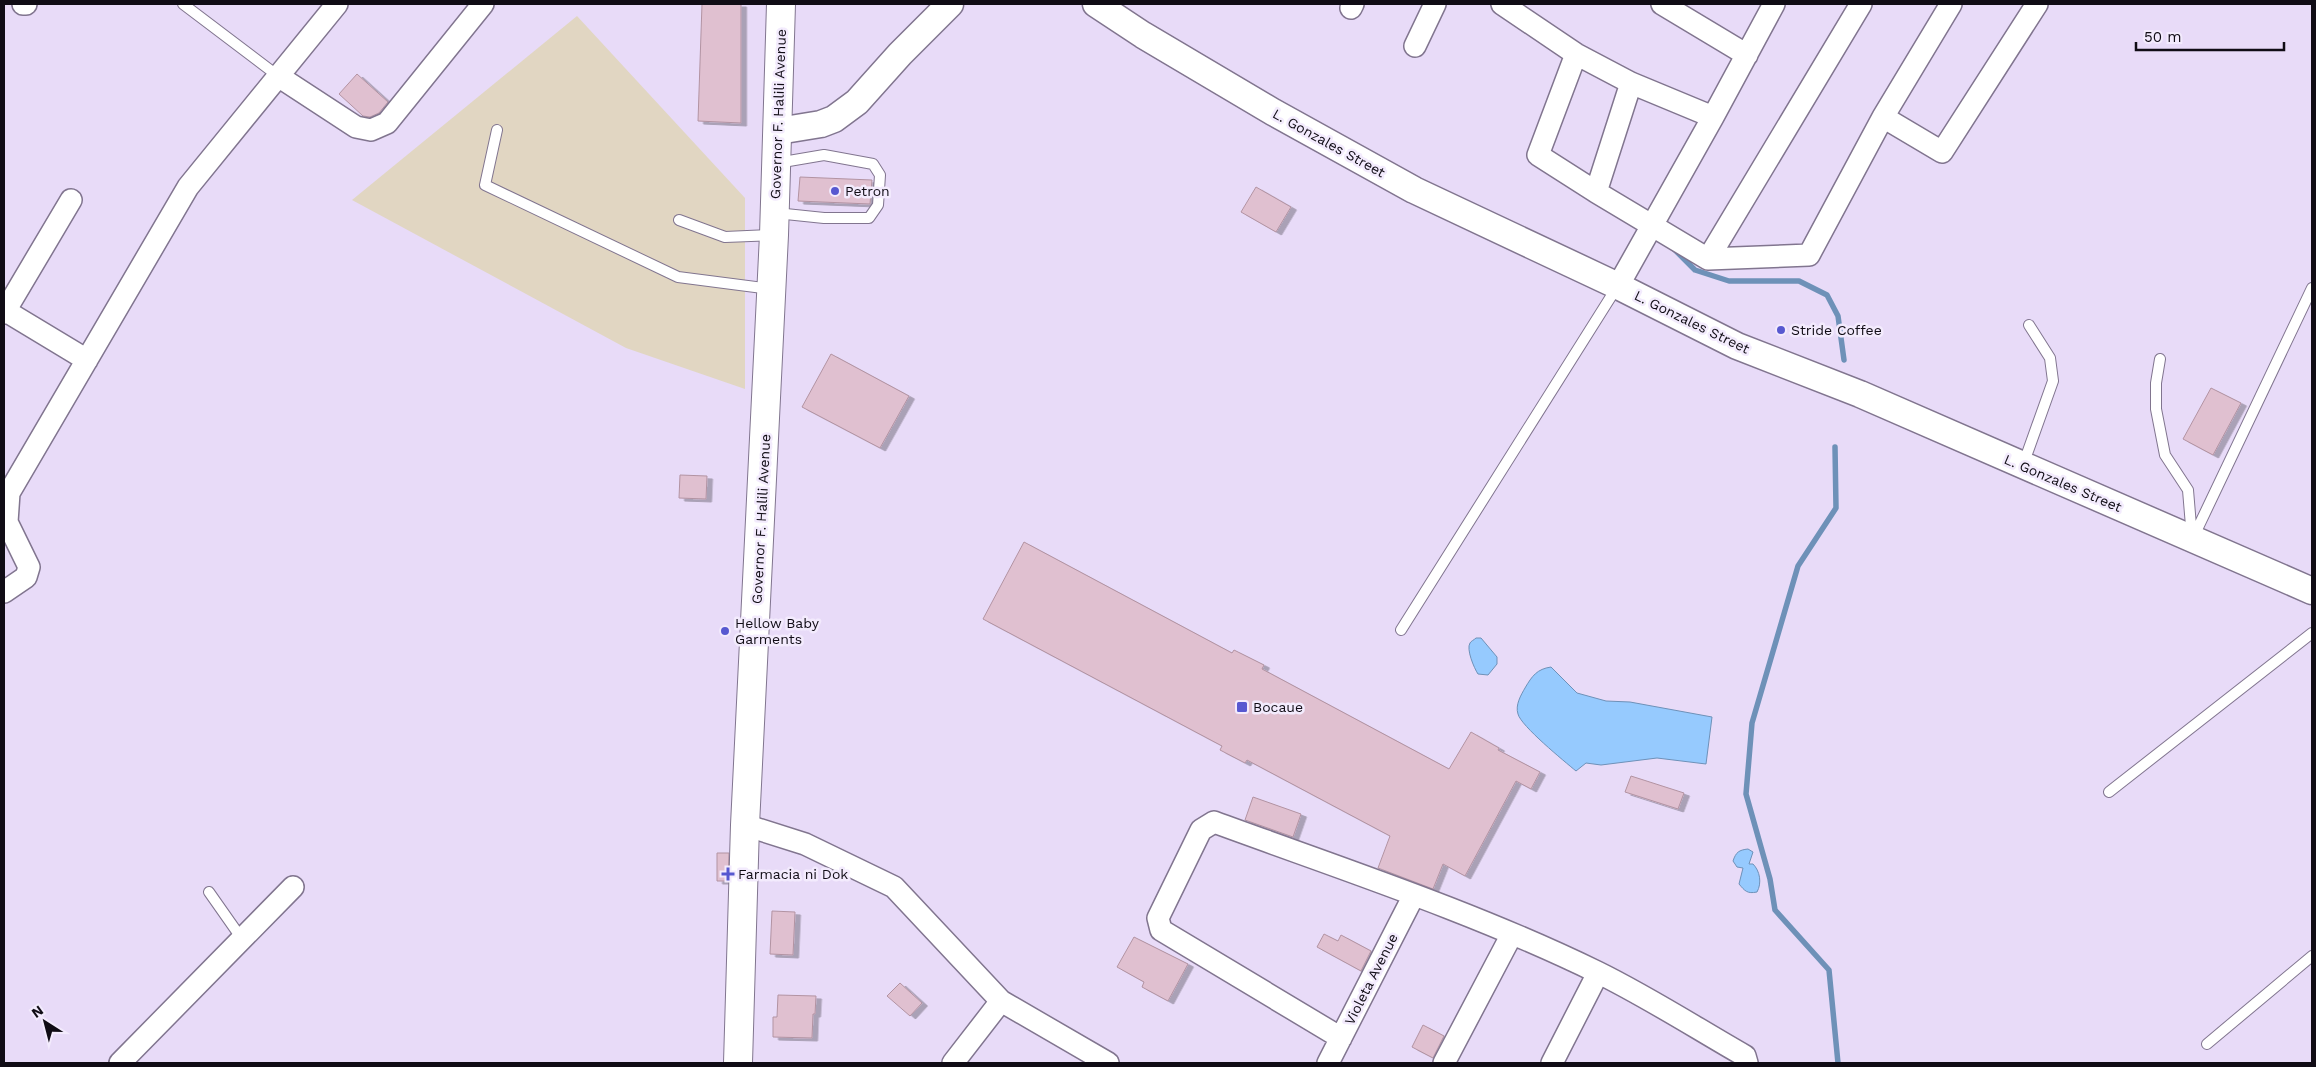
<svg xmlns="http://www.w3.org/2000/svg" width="2316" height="1067" viewBox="0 0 2316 1067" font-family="'Work Sans',sans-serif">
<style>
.industrial{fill:#e1d6c2}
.water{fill:#96cafe;stroke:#6e91b8}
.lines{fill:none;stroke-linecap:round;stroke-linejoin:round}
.stream{stroke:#6e91b8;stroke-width:5.5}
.building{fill:#e0c0d0;stroke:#b293a2;filter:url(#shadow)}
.service-casing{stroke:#81758f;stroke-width:12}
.minor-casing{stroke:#81758f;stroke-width:24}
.tertiary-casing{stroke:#81758f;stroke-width:29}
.primary-casing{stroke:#81758f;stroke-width:30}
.service{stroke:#fff;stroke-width:10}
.minor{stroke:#fff;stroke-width:21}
.tertiary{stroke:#fff;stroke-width:26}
.primary{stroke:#fff;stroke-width:28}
.poi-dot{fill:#5758d0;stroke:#f3ebfd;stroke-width:2}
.labels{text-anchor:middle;stroke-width:5;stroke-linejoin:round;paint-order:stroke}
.street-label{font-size:14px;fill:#100c15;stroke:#f3ebfd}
.poi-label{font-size:14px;fill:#100c15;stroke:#f3ebfd;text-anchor:start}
</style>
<defs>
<filter id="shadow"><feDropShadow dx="5.5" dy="3" stdDeviation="0" flood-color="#0004"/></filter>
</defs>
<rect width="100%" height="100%" fill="#e8dbf8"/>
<path class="industrial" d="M577 16 745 198V389L626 348 352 200Z"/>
<path class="water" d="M1476 638H1481L1497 657V664L1488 675 1478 674C1474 668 1466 649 1470 643 1471 641 1474 640 1476 638Z
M1551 667 1577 693 1606 701 1630 702 1712 717 1706 764 1657 758 1601 765 1586 763 1576 771C1564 761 1521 726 1518 714 1515 705 1521 695 1525 688 1532 676 1537 669 1551 667Z
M1748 849 1753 852 1749 864H1753C1760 871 1762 883 1757 892 1747 894 1745 891 1739 884L1743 868 1737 867 1733 861C1736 852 1739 850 1748 849Z"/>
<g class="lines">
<path class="stream" d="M1674 249 1695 270 1729 281H1799L1827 295 1838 316 1844 360
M1835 447 1836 508 1798 566 1752 723 1746 794 1770 879 1775 910 1829 970 1838 1063"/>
</g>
<path class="building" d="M702 4H741V123L698 121Z
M357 74 388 102 379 113 370 117 363 116 339 94Z
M800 177 872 180 870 204 798 201Z
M1256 187 1291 207 1276 232 1241 212Z
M831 354 909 396 880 448 802 407Z
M2211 388 2241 403 2213 455 2183 439Z
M680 475 707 476 706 499 679 498Z
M1024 542 1232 653 1234 650 1264 665 1262 669 1449 769 1471 732 1499 748 1498 750 1540 772 1531 789 1516 781 1465 876 1443 864 1433 889 1378 868 1390 836 1247 760 1245 763 1220 750 1222 746 983 619Z
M1631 776 1684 793 1678 809 1625 792Z
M1253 797 1301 814 1293 837 1245 820Z
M717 853H729L728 881H717Z
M772 911 795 912 793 955 770 954Z
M1324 934 1338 941 1341 935 1371 951 1361 971 1317 947Z
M1134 937 1188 964 1168 1001 1142 987 1144 982 1117 967Z
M900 983 922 1003 910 1016 887 996Z
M778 995 816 996 815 1014H813L812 1038 773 1037V1017H777Z
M1423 1025 1444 1036 1433 1058 1412 1047Z"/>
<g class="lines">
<g class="service-casing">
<path id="service" d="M183 4 278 76
M497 130 485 185 678 277 771 289
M776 213 824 218H869L878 205 880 175 873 164 824 155 777 163
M679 220 725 237 773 235
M2160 359 2156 383V409L2165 455 2188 490 2192 538
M2023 465 2053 381 2050 358 2029 325
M2193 538 2312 288
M1401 630 1617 287
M2109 792 2312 633
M209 892 242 939
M2207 1044 2312 956"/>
</g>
<g class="minor-casing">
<path id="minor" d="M23 4H26
M1502 4 1576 54 1631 83 1713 117
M1662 4 1747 55
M1351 8 1353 4
M1415 46 1435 4
M1576 54 1538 155 1596 192 1631 83
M278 76 356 127 371 130 387 123 483 4
M1883 117 1942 152 2037 4
M1596 192 1708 259 1809 255 1883 117 1951 4
M1708 259 1861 4
M1618 286 1713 117 1774 4
M4 310 87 360
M4 313 71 200
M4 592 26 577 29 567 7 522 9 493 188 187 337 4
M745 825 805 844 894 887 1001 1001 1108 1063
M1341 1038 1161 930 1158 918 1201 830 1214 822C1342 869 1474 912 1597 972 1648 997 1696 1028 1745 1056L1747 1063
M120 1063 293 887
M953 1063 1001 1001
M1328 1063 1414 895
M1444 1063 1512 934
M1552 1063 1598 973"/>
</g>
<g class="tertiary-casing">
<path id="tertiary" d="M1096 4 1143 35 1273 112 1414 190 1618 286 1737 346 1860 394 2312 591
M778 131 821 124 834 119 857 102 900 54 950 4"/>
</g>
<g class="primary-casing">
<path id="primary" d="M738 1063 745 825 774 235 781 4"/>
</g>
<use href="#service" class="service"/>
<use href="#minor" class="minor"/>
<use href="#tertiary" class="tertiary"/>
<use href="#primary" class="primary"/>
</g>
<g class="poi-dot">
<circle cx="835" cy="191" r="5"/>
<circle cx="1781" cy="330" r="5"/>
<circle cx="725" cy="631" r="5"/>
<rect x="1236" y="701" width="12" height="12" rx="2.5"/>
<path d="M725.5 866.5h5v5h5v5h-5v5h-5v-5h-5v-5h5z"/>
</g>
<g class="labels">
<g class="street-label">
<text transform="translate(778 114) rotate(-88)" y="5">Governor F. Halili Avenue</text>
<text transform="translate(1329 143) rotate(29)" y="5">L. Gonzales Street</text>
<text transform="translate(1692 322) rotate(26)" y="5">L. Gonzales Street</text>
<text transform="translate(2063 483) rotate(23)" y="5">L. Gonzales Street</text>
<text transform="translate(761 519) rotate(-87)" y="5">Governor F. Halili Avenue</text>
<text transform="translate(1371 979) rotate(-63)" y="5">Violeta Avenue</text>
</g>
<g class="poi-label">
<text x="845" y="196">Petron</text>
<text x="1791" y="335">Stride Coffee</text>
<text x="735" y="628">Hellow Baby<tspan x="735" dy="16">Garments</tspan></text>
<text x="1253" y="712">Bocaue</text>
<text x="738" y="879">Farmacia ni Dok</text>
</g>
</g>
<rect width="2316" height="1067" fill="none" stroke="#100c15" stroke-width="10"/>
<g transform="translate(45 1022) rotate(324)" stroke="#f3ebfd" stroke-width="4" paint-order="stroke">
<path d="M0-4L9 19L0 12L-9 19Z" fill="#100c15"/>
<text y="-8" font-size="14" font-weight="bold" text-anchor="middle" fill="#100c15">N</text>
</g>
<path d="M2136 42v8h148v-8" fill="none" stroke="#100c15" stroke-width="2.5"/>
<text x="2144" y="42" font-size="15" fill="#100c15" stroke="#f3ebfd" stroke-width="4" paint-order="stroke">50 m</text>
</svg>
